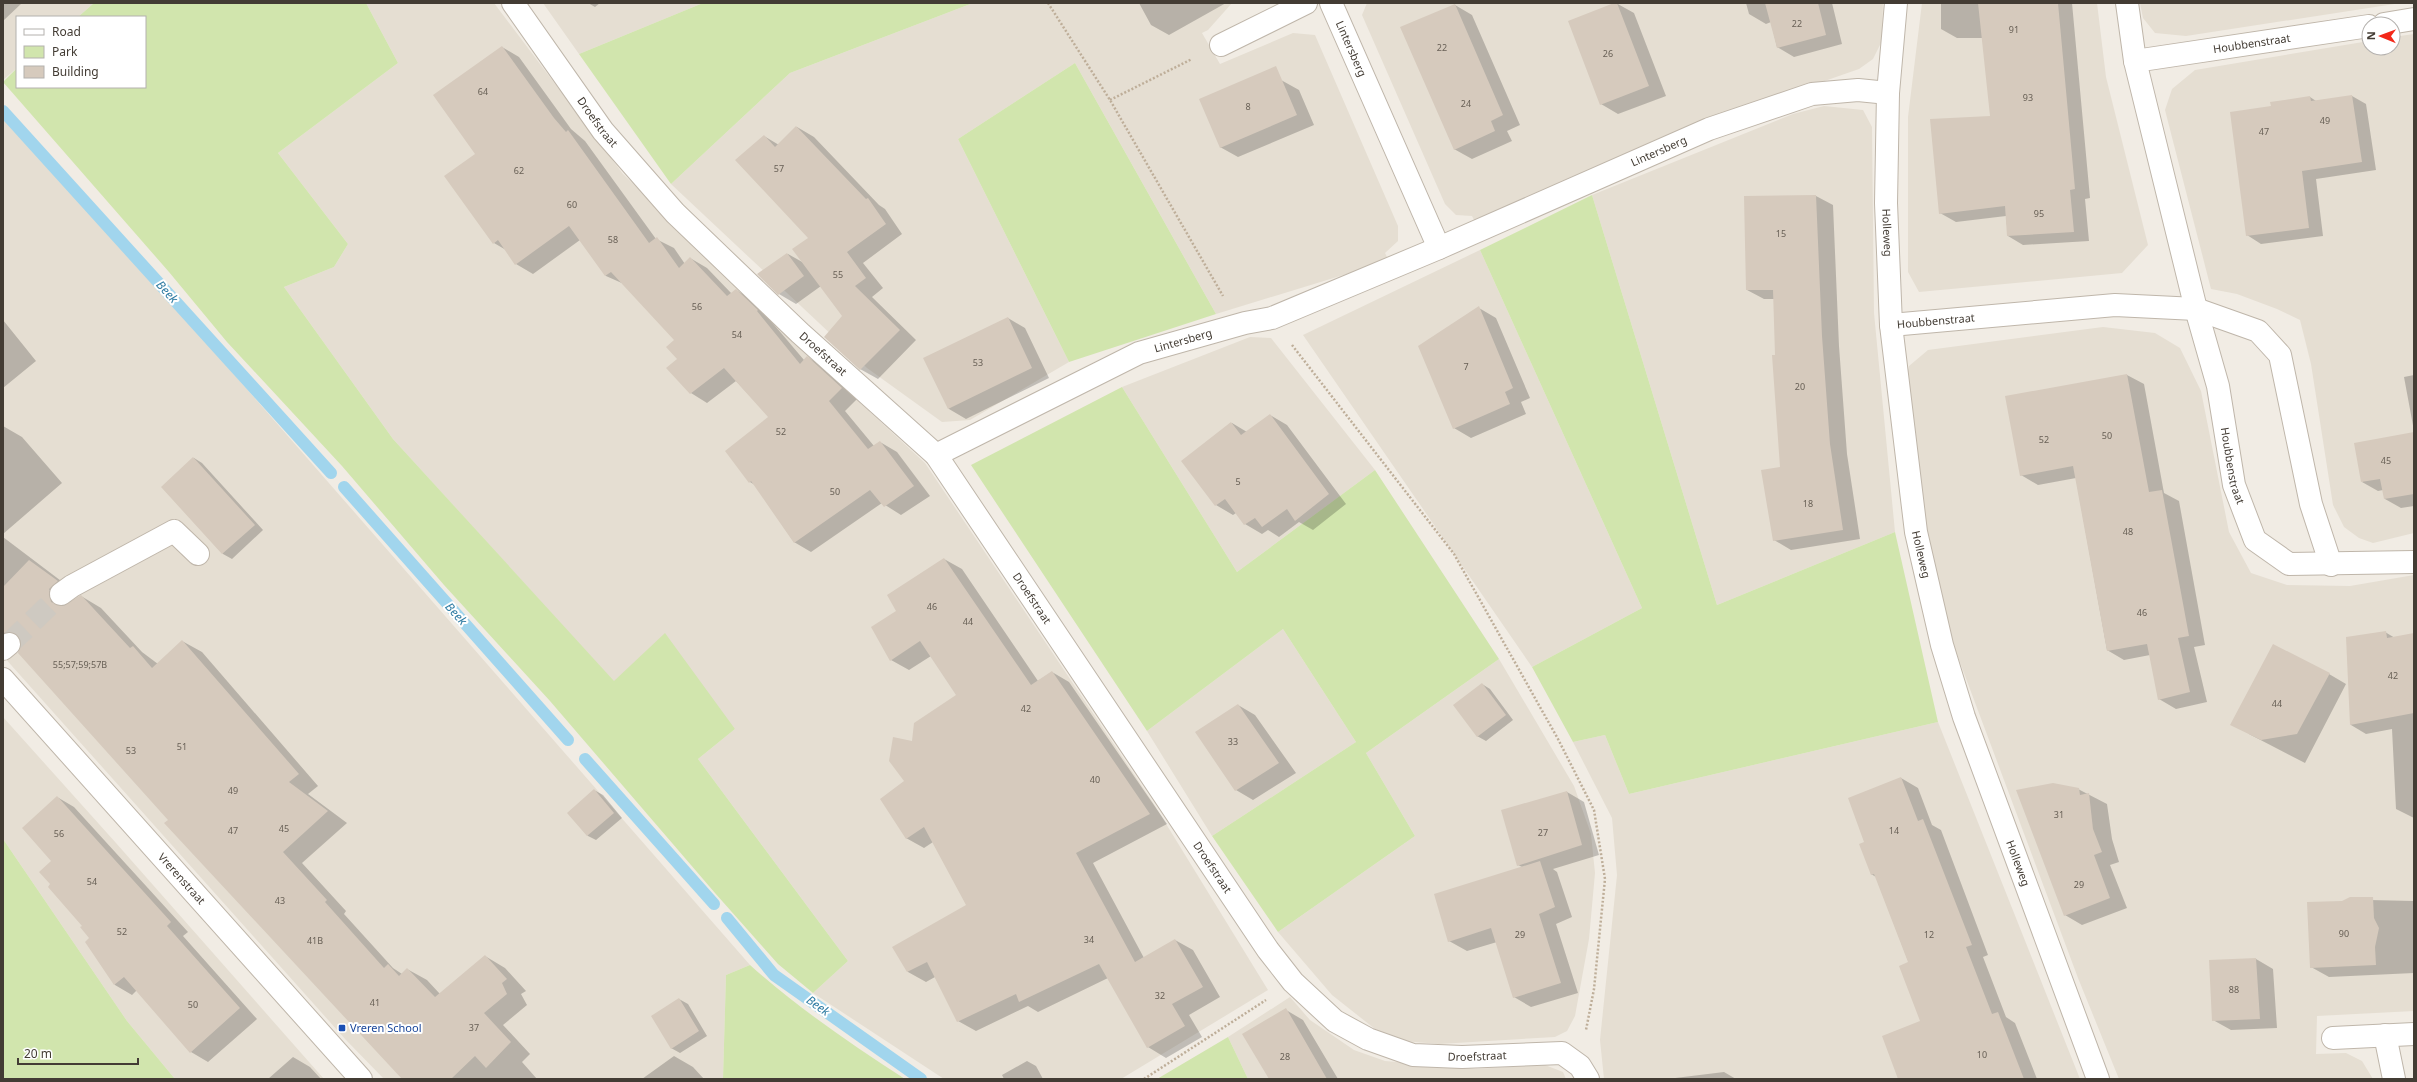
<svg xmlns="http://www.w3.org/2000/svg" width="2417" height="1082" viewBox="0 0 2417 1082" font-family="'Noto Sans',sans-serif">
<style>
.residential{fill:#e5ded2}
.green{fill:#d1e5ad}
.shadow{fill:#0003}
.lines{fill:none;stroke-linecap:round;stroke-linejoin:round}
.stream{stroke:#a1d5ed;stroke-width:12}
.building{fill:#d6cabd}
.minor-tunnel{stroke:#cec9c1;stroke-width:22;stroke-dasharray:22 11;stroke-linecap:butt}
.minor-casing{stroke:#bfb6aa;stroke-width:24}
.path{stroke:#beae99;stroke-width:2.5;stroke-dasharray:2 2;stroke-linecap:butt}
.minor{stroke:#fff;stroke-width:22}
.transit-dot{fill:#1a4fb4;stroke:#fff;stroke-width:1.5}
.labels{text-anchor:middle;stroke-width:4;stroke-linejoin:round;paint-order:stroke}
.number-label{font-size:9px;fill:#686056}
.street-label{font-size:11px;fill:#433c34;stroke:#fff}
.transit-label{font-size:11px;fill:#164399;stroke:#fff;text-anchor:start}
.water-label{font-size:12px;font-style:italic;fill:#2f7ca3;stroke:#fff}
</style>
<rect width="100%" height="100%" fill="#f1ece4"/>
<path class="residential" d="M3 3H94L78 17H17V68L3 80Z
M366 3H494L623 174 844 388 925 463 1152 801 1268 990 1121 1079H944L813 993 848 961 698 759 735 729 614 682 393 439 284 287 334 267 348 244 278 153 398 63Z
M543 3H703L579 54Z
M973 3H1232L1208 30 1202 33 1220 64 1293 33 1315 35 1398 226V241L1385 253 1389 261 1216 314 1075 63 958 139 1069 362 970 420 942 422 867 368 671 184 790 73Z
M1367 3H1883L1882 41 1873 59 1859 69 1716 119 1476 224 1472 216 1456 215 1445 204 1362 15Z
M1922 3H2097L2106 77 2148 245 2122 273 1919 292 1908 272V117Z
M2140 3H2401L2186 36 2155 33 2143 18Z
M2414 34V533L2373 543 2359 538 2344 527 2333 505 2311 364 2300 320 2277 309 2237 294 2211 289 2165 110 2172 89 2195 70 2369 41V48H2393V37Z
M1824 106 1863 110 1872 127 1874 313 1895 532 1717 605 1592 195 1793 114Z
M3 110 750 965 726 975 723 1079H384L346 1040 3 656Z
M1480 250 1642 608 1532 667 1303 335Z
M2103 327 2155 333 2180 348 2201 391 2229 532 2251 573 2287 585 2350 586 2414 575V1011L2317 1016 2316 1054 2346 1053 2362 1061 2373 1079H2119L2078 978 1952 641 1926 533 1905 386 1909 366 1928 350Z
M1250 337 1271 338 1375 470 1237 572 1122 387Z
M1283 629 1356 742 1212 836 1147 731Z
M1499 659 1574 786 1591 834 1595 873 1589 939 1575 1016 1567 1031 1555 1037 1439 1044 1403 1041 1375 1029 1332 995 1278 932 1415 836 1366 753Z
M3 717 116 843 324 1079H175L127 1021 3 839Z
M1938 722 2080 1079H1604L1600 1040 1617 875 1612 818 1573 742 1605 735 1629 794Z
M1290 997 1310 1020 1354 1050 1385 1061 1475 1069 1545 1065 1563 1072 1566 1079H1248L1228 1037Z"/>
<path class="green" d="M94 3H366L398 63 278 153 348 244 334 267 284 287 393 439 614 681 665 633 735 729 698 759 848 961 813 993 778 964 715 893 550 701 444 585 342 466 227 342 169 272 3 82 17 68V87H145V17H78Z
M703 3H973L790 73 671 184 579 54Z
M1075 63 1216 314 1069 362 958 139Z
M1592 195 1717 605 1895 532 1938 722 1629 794 1605 735 1573 742 1532 667 1642 608 1480 250Z
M1122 387 1237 572 1375 470 1499 659 1366 753 1415 836 1278 932 1212 836 1356 742 1283 629 1147 731 971 465Z
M3 839 127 1021 175 1079H3Z
M750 965C798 1008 851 1044 905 1079H723L726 975Z
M1228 1037 1248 1079H1157Z"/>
<path class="shadow" d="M3 3H22L3 21Z
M588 3H600L595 7Z
M1139 3H1226L1169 35 1151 25Z
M1616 3 1634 13 1666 96 1618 114 1601 104Z
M1746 3H1832L1842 44 1794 57 1777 47 1771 22 1766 24 1749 14Z
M1941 3H2072L2090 198 2085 199 2089 241 2023 245 2008 236 2006 216 1956 222 1940 213 1991 117 1984 38H1957L1941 29Z
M1455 5 1472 15 1520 125 1507 131 1512 141 1472 159 1454 149Z
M502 47 519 57 571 129 585 141 656 239 674 248 685 264 690 258 707 268 732 294 736 290 753 300 804 360 807 357 824 367 858 398 845 411 874 446 880 442 897 452 930 496 901 515 882 503 811 552 794 542 755 485 750 482 770 417 736 381 707 403 691 393 675 340 624 284 606 276 580 240 533 274 516 264 506 250 494 243 476 154Z
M1281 80 1299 90 1314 125 1238 157 1220 147Z
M2352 96 2366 104 2376 170 2316 179 2323 236 2261 244 2247 235 2272 107 2310 97 2316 101Z
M797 127 814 137 879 205 885 209 902 234 863 263 883 288 872 297 916 340 878 379 860 369 844 316 821 286 796 304 779 294 759 275 788 254 804 263 810 238 764 136 779 145Z
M1816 196 1833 205 1839 346 1847 454 1860 539 1791 550 1774 540 1781 468 1774 299H1764L1747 290 1745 197Z
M1479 308 1496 318 1530 398 1521 402 1526 414 1471 438 1454 428Z
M1008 318 1025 328 1049 378 966 419 949 409 925 358Z
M3 320 36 361 3 388Z
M2127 375 2144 384 2164 493 2179 501 2205 645 2194 647 2207 702 2176 709 2159 699 2150 655 2124 660 2107 650 2076 478 2038 485 2021 475Z
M2414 375V431L2404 377Z
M1270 415 1287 425 1346 504 1313 530 1299 522 1279 537 1268 530 1262 534 1245 524 1236 513 1233 515 1216 505 1232 423 1247 432Z
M3 426 22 437 62 483 3 534Z
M2414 433V506L2401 508 2385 499 2383 490 2378 491 2362 482Z
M194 458 202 463 263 530 232 559 223 554 162 487Z
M3 537 77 593 69 601V604L81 596 101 608 142 652 158 664 182 641 202 652 318 786 308 794 347 823 302 863 346 911 344 914 393 968 402 974 407 969 427 980 440 994 485 956 505 968 526 991 521 994 527 1005 503 1025 530 1054 522 1062 537 1079H404L169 820 21 645 3 635Z
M944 559 962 569 1038 681 1052 672 1069 682 1167 824 1093 863 1144 958 1175 940 1193 950 1220 997 1189 1015 1202 1037 1166 1058 1148 1047 1108 978 1038 1012 1028 1006 976 1031 958 1021 935 977 926 982 908 972 894 947 968 905 933 842 924 848 906 838 905 782 913 742 957 695 931 656 909 670 891 660 898 611Z
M2385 632 2395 638 2414 634V818L2396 809 2392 729 2366 734 2351 725 2347 638Z
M2329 674 2346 684 2305 763 2249 734Z
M1482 684 1490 689 1513 720 1486 741 1477 736Z
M1238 705 1255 715 1296 773 1253 800 1236 790Z
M1901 778 1918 788 1932 825 1941 830 1988 955 1983 957 2006 1017 2015 1023 2037 1079H1942L1921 1021 1909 963 1876 877 1871 874 1866 842Z
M2078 789 2107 804 2112 839 2119 862 2110 865 2127 908 2082 925 2065 915Z
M594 790 603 795 622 818 596 840 588 836 568 813Z
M1567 792 1584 802 1599 855 1553 869 1557 872 1572 917 1556 924 1578 993 1531 1007 1514 997 1497 942 1467 951 1449 941 1522 867 1518 865Z
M57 797 74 807 188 932 183 936 257 1019 208 1062 191 1052 137 990 132 995 115 985 86 942 91 938 83 926 52 884Z
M2369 900 2414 901V973L2329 977 2311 967Z
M2256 959 2273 969 2277 1028 2231 1030 2213 1020Z
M679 999 688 1004 707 1036 680 1053 671 1048Z
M1286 1010 1303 1020 1338 1079H1270Z
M674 1056 693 1067 704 1079H642Z
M293 1057 310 1067 321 1079H268Z
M1027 1061 1036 1066 1043 1079H1004L1002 1075Z
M1724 1072 1736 1079H1667Z"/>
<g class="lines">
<path class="stream" d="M3 111 331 473
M344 487 568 740
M585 759 714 904
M727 918 774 975 921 1079"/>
</g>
<path class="building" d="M1614 3H1617L1649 86 1600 105 1568 21Z
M1765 3H1818L1826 35 1777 48Z
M1978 3H2058L2075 189 2070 190 2074 232 2007 236 2005 206 1939 214 1930 119 1990 116Z
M1455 4 1503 115 1491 121 1495 131 1454 150 1400 27Z
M502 46 554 118 566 132 568 130 649 243 657 237 679 268 690 257 727 296 736 289 758 310 757 311 800 364 807 356 842 388 829 401 868 449 880 441 914 486 884 507 870 490 794 543 751 481 749 483 725 451 768 417 724 368 690 394 666 368 677 359 666 347 674 340 611 272 605 276 569 226 515 265 498 240 493 244 444 176 475 154 433 95Z
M1276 66 1297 115 1220 148 1199 99Z
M2352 95 2362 162 2302 171 2309 228 2246 236 2230 112 2271 106 2270 102 2291 99 2310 96 2311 101Z
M796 126 866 199 868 198 886 224 847 252 866 278 855 286 900 330 860 370 824 337 842 316 792 249 808 238 735 160 764 135 775 147Z
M1816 195 1822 336 1830 444 1843 530 1773 541 1761 470 1780 467 1772 355H1775L1773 290H1746L1744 196Z
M787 253 804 276 778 295 757 274Z
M1479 306 1513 388 1505 392 1510 404 1453 429 1418 346Z
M1008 317 1032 368 948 409 923 358Z
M2127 374 2149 492 2162 490 2189 636 2178 638 2190 692 2158 700 2147 644 2107 651 2073 466 2020 476 2005 396Z
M1270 414 1329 494 1295 521 1287 509 1262 527 1255 518 1244 525 1225 499 1215 506 1181 461 1231 422 1241 435Z
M2414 432V494L2384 499 2380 479 2361 482 2354 443Z
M193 457 255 525 222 554 161 487Z
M944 558 1031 685 1052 671 1150 814 1076 853 1135 962 1175 939 1203 987 1172 1004 1185 1026 1147 1048 1099 964 1019 1002 1016 994 957 1022 927 962 907 972 892 947 966 905 924 827 906 839 880 799 904 781 889 761 893 737 912 741 914 723 956 695 920 641 890 661 871 627 896 611 887 595Z
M29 560 58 581 49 589 51 602 63 606 81 595 130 648 133 646 152 668 182 640 299 774 289 782 328 811 283 852 327 900 325 902 384 968 388 964 399 976 407 968 435 997 485 955 507 979 502 983 507 994 484 1013 511 1042 486 1068 475 1056 451 1079H402L164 823 168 820 18 653 21 642 18 636 13 632 3 633V587Z
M2386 631 2387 638 2414 633V713L2350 725 2346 637Z
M2273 644 2330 673 2297 734 2261 740 2230 725Z
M1482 683 1506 715 1477 737 1453 705Z
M1238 704 1279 763 1235 791 1195 732Z
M1901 777 1918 821 1923 819 1972 945 1966 947 1992 1014 1998 1012 2024 1079H1898L1882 1036 1920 1021 1899 966 1908 962 1874 874 1871 875 1859 844 1864 842 1848 798Z
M2053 783 2079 788 2080 795 2089 793 2093 829 2102 852 2094 855 2110 898 2064 916 2016 790Z
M594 789 614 813 587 836 567 813Z
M1567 791 1582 845 1517 866 1501 810Z
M57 796 171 922 167 926 240 1008 190 1053 124 977 114 985 85 942 89 938 80 927 82 926 48 887 50 884 39 872 51 861 22 828Z
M1540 861 1555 907 1539 914 1561 983 1513 998 1491 928 1448 942 1434 894Z
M2350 897H2373L2374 918 2379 928 2375 947 2376 965 2310 968 2307 902 2342 901Z
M2256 958 2260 1019 2212 1021 2209 960Z
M679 998 699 1031 671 1049 651 1016Z
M1286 1008 1327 1079H1269L1242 1034Z"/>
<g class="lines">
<path class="minor-tunnel" d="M9 644 61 594"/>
<g class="minor-casing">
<g id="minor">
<path id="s1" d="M513 3 603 131 675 213 800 333 936 455 1268 950 1293 982 1335 1021 1368 1039 1413 1055 1462 1057 1562 1053 1580 1066 1588 1079"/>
<path id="s2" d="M1331 3 1439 248"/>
<path id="s3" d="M1896 3 1888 93 1886 203 1891 325 1916 532 1942 645 1964 717 2098 1079"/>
<path id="s4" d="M2127 3 2135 61 2196 309 2218 386 2234 485 2255 540 2289 564 2414 562"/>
<path d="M2384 24 2414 19"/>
<path d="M1221 45 1306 3"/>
<path id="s5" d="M2135 61 2369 26"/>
<path id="s6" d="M1891 325 2115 305 2196 309 2258 331 2280 355 2311 504 2331 565"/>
<path id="s7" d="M936 455 1139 353 1245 323 1272 318 1439 248 1709 129 1812 94 1858 90 1888 93"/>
<path d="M61 594 72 586 174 531 198 554"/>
<path d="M3 649 9 644"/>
<path id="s8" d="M3 679 361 1079"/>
<path d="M2385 1035 2394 1079"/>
<path d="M2333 1038 2414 1034"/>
</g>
</g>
<path class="path" d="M1048 3 1110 100 1223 296
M1110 100 1192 59
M1292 345 1454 554 1558 739 1594 810 1605 879 1594 989 1586 1030
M1144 1079 1266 1000"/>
<use href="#minor" class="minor"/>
</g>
<rect class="transit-dot" x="338" y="1024" width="8" height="8" rx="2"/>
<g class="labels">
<g class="number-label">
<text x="1797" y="27">22</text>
<text x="2014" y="33">91</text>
<text x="1442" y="51">22</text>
<text x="1608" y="57">26</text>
<text x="483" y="95">64</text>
<text x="2028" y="101">93</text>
<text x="1466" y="107">24</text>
<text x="1248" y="110">8</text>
<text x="2325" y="124">49</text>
<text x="2264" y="135">47</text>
<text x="779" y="172">57</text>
<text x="519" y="174">62</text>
<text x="572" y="208">60</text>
<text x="2039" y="217">95</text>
<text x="1781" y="237">15</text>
<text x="613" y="243">58</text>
<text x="838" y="278">55</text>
<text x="697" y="310">56</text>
<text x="737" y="338">54</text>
<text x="978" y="366">53</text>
<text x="1466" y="370">7</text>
<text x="1800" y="390">20</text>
<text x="781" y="435">52</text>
<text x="2107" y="439">50</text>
<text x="2044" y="443">52</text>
<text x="2386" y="464">45</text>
<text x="1238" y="485">5</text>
<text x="835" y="495">50</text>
<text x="1808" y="507">18</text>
<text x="2128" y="535">48</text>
<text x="932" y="610">46</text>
<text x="2142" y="616">46</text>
<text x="968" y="625">44</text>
<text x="80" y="668">55;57;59;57B</text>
<text x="2393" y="679">42</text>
<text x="2277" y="707">44</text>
<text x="1026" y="712">42</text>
<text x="1233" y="745">33</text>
<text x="182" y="750">51</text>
<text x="131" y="754">53</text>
<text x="1095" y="783">40</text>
<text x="233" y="794">49</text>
<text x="2059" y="818">31</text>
<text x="284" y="832">45</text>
<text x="233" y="834">47</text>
<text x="1894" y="834">14</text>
<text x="1543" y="836">27</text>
<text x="59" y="837">56</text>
<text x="92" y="885">54</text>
<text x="2079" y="888">29</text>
<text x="280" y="904">43</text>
<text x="122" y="935">52</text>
<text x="2344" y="937">90</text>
<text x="1520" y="938">29</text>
<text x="1929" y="938">12</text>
<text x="1089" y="943">34</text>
<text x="315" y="944">41B</text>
<text x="2234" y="993">88</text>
<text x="1160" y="999">32</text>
<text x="375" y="1006">41</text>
<text x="193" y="1008">50</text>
<text x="474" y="1031">37</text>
<text x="1982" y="1058">10</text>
<text x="1285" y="1060">28</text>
</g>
<g class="street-label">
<text dy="4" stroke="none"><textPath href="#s5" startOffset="118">Houbbenstraat</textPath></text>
<text dy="4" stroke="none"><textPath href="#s2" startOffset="50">Lintersberg</textPath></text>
<text dy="4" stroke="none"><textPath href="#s1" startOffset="146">Droefstraat</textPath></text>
<text dy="4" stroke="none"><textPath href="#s7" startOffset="786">Lintersberg</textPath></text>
<text dy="4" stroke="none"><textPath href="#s3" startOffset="230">Holleweg</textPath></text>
<text dy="4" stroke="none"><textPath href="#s6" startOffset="45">Houbbenstraat</textPath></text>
<text dy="4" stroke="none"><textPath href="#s7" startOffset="273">Lintersberg</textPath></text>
<text dy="4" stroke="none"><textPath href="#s1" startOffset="470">Droefstraat</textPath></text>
<text dy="4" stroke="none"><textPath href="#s4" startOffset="475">Houbbenstraat</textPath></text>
<text dy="4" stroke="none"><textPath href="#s3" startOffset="554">Holleweg</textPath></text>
<text dy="4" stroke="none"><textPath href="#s1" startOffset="794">Droefstraat</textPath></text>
<text dy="4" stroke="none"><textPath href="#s3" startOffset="878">Holleweg</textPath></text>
<text dy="4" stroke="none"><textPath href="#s1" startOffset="1118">Droefstraat</textPath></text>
<text dy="4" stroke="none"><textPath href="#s8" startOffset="268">Vrerenstraat</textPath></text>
<text dy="4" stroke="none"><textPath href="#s1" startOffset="1465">Droefstraat</textPath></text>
</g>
<g class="transit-label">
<text x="350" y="1032">Vreren School</text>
</g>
<g class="water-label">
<text transform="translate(167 292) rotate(48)" y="4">Beek</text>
<text transform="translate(456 614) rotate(48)" y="4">Beek</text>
<text transform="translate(818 1006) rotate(35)" y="4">Beek</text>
</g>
</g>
<rect width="2417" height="1082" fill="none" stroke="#433c34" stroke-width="8"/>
<rect x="16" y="16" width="130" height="72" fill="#ffffff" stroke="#b4b1ae"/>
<rect x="24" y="29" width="20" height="6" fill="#ffffff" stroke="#b4b1ae"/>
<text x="52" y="36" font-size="12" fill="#433c34">Road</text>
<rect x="24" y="46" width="20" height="12" fill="#d1e5ad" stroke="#b4b1ae"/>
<text x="52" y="56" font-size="12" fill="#433c34">Park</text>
<rect x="24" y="66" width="20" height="12" fill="#d6cabd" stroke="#b4b1ae"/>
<text x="52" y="76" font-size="12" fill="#433c34">Building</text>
<g transform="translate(2381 36) rotate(271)"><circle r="19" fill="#ffffff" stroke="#b4b1ae"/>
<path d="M0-3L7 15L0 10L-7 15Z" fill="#f32819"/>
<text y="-6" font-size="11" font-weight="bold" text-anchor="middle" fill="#433c34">N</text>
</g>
<path d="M18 1058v6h120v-6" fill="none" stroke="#433c34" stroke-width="2"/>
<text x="24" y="1058" font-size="12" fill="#433c34" stroke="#ffffff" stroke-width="3" paint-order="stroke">20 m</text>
</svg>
